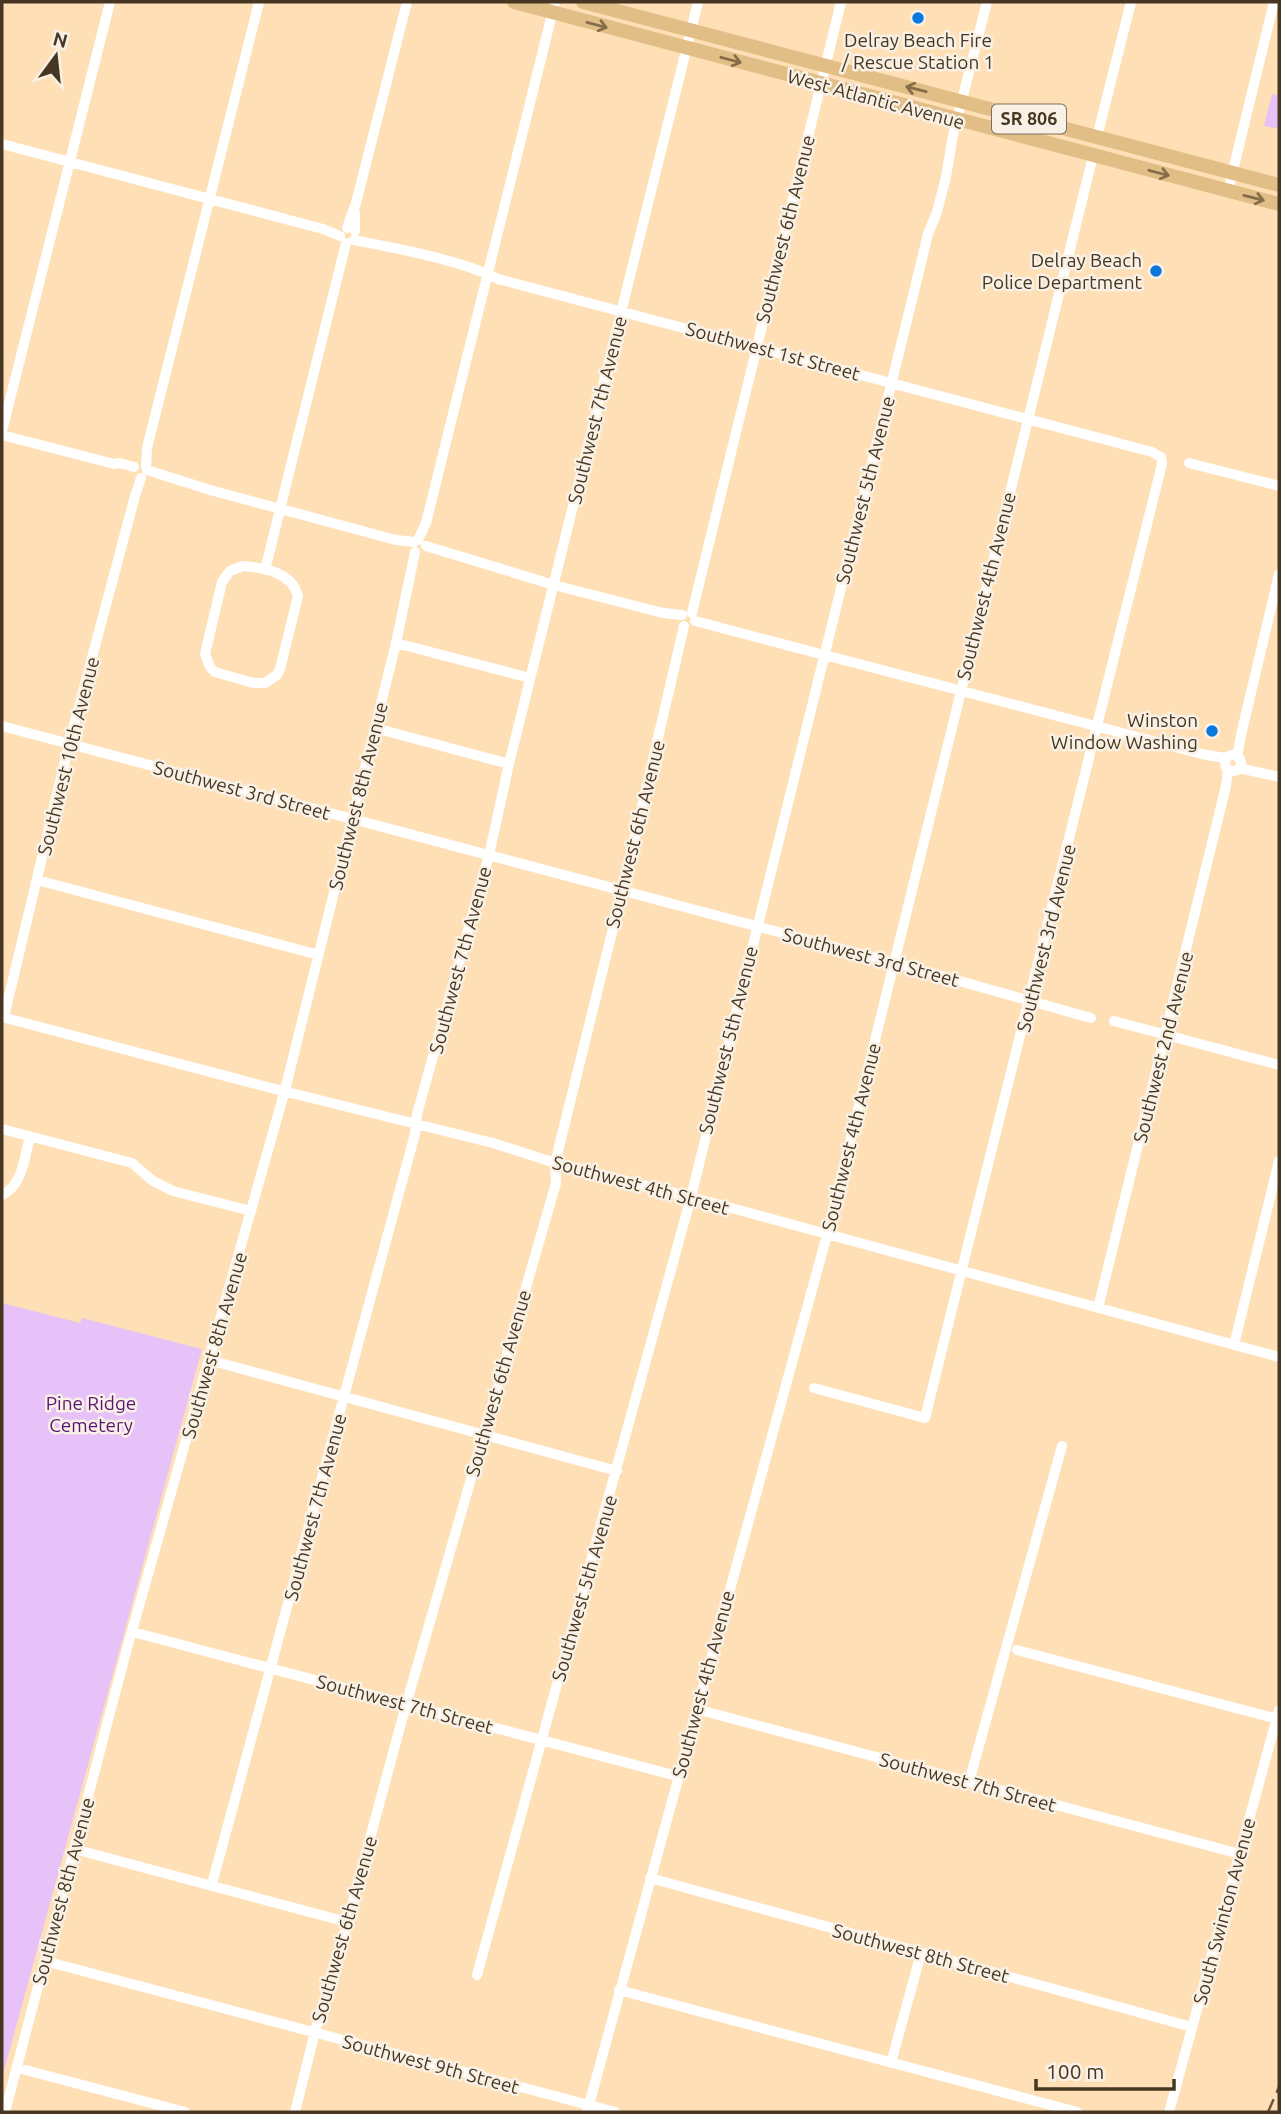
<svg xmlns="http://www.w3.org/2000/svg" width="1281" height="2114" viewBox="0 0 1281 2114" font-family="Ubuntu,sans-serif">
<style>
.green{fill:#e6c2f9}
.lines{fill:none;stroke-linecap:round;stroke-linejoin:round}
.minor{stroke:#fff;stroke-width:10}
.major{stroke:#e2be87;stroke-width:14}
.rail{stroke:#6c583f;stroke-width:2.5;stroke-dasharray:14 7;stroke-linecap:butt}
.oneway{stroke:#856d4a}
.poi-dot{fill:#0b78df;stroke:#f9f1e6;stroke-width:2.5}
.labels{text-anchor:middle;stroke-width:5;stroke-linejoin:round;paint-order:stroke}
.shield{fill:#f9f1e6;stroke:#7c6f5d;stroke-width:2}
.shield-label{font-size:18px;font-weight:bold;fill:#473722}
.poi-label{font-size:19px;fill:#473722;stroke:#f9f1e6;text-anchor:end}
.street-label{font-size:19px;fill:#473722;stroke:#f9f1e6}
.park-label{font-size:19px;fill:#5a1574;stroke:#f9f1e6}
</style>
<rect width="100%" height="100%" fill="#ffdfb6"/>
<path class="green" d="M1272 94 1279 96V129L1264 126Z
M2 1303 80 1323 82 1318 202 1349 2 2078Z"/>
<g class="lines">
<path class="minor" d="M1097 137 1131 2
M2 144 323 229 340 236
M1228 191 1274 2
M347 228 356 203 407 2
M355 231V213
M354 240C395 248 461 260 498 279L1152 452 1161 457 1162 464 925 1418 814 1388
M2 431 110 2
M2 435 114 464 119 463 134 467
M1189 463 1279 486
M146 466 147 448 259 2
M147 470 210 490 396 540 414 542
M418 540 426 523 555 2
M426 546 554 585 663 613 682 615
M243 566C264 568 292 572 298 596L280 669 277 675 265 683H253L215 672 210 667 205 654 222 582 230 571Z
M265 570 346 243
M692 613 841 2
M695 621 1206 755 1226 758
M396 643 530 678
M2 726 899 964 1091 1018
M375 728 509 764
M1225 763a8 8 0 1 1 16 0a8 8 0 1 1-16 0Z
M1237 757 1241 735 1279 574
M1239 768 1279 777
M37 880 319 955
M2 1017 275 1089 493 1143 555 1163 691 1197 1279 1357
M4 1017 69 744 135 496 141 478
M1114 1021 1279 1065
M2 1129 132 1163 153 1181 173 1191 251 1211
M2 1195C23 1185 24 1158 30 1137
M1098 1308 1226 786 1228 769
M1234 1345 1279 1161
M209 1360 617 1471
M133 1632 677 1776
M1017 1650 1277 1719
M696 1709 1240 1854
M969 1782 1062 1446
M74 1849 347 1922
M650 1878 1192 2027
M212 1884 415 1134 417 1114 489 855 509 764 698 2
M45 1961 615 2112
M477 1975 691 1197 911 304 928 234 937 212 946 177 953 135 987 2
M619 1990 1077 2112
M891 2063 921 1953
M18 2068 185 2112
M5 2112 126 1652 285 1090 396 643 415 552
M295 2112 317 2024 330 1986 406 1705 556 1183 555 1163 624 884 684 626
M587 2112 827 1235 1093 156
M1169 2112 1279 1710"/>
<path class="major" d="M514 2 1279 204
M583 2 1279 185"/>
<path class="rail" d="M1268 2112 1279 2087"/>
</g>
<defs><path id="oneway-shaft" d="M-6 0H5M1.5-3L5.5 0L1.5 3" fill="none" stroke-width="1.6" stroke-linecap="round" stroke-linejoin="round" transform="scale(1.75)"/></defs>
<g class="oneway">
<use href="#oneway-shaft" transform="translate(597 25) rotate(15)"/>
<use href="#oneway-shaft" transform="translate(731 60) rotate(15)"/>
<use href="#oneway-shaft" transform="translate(916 89) rotate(-166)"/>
<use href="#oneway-shaft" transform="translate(1159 173) rotate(15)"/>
<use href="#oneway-shaft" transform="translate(1254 198) rotate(14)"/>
</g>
<g class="poi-dot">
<circle cx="918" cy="18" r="7"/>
<circle cx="1156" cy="271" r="7"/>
<circle cx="1212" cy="731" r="7"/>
</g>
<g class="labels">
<rect class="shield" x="992" y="104.5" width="74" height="29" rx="5"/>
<g class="shield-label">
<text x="1029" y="125">SR 806</text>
</g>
<g class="poi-label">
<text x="918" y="47" text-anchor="middle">Delray Beach Fire<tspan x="918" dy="22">/ Rescue Station 1</tspan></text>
<text x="1142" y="267">Delray Beach<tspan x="1142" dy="22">Police Department</tspan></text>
<text x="1198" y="727">Winston<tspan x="1198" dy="22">Window Washing</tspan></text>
</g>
<g class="street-label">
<text transform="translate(876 99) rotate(15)" y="7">West Atlantic Avenue</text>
<text transform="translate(785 229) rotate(-76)" y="7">Southwest 6th Avenue</text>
<text transform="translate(773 351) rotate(15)" y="7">Southwest 1st Street</text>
<text transform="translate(597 410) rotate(-76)" y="7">Southwest 7th Avenue</text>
<text transform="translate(865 490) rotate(-76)" y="7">Southwest 5th Avenue</text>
<text transform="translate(986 586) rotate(-76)" y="7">Southwest 4th Avenue</text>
<text transform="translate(68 756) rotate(-76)" y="7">Southwest 10th Avenue</text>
<text transform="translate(242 790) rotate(15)" y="7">Southwest 3rd Street</text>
<text transform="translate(358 796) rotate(-76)" y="7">Southwest 8th Avenue</text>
<text transform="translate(635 834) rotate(-76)" y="7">Southwest 6th Avenue</text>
<text transform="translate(1046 938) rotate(-76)" y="7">Southwest 3rd Avenue</text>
<text transform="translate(871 957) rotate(15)" y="7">Southwest 3rd Street</text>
<text transform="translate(460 960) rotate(-75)" y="7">Southwest 7th Avenue</text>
<text transform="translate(728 1040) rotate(-76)" y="7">Southwest 5th Avenue</text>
<text transform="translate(1163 1047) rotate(-76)" y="7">Southwest 2nd Avenue</text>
<text transform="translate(851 1137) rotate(-76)" y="7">Southwest 4th Avenue</text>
<text transform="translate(641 1185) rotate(15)" y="7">Southwest 4th Street</text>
<text transform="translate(214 1345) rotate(-74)" y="7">Southwest 8th Avenue</text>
<text transform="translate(498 1383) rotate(-74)" y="7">Southwest 6th Avenue</text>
<text transform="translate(315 1507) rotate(-75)" y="7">Southwest 7th Avenue</text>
<text transform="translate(584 1588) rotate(-74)" y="7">Southwest 5th Avenue</text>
<text transform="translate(703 1684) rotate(-75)" y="7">Southwest 4th Avenue</text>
<text transform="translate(405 1704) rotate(15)" y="7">Southwest 7th Street</text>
<text transform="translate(968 1782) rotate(15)" y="7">Southwest 7th Street</text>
<text transform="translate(63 1891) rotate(-75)" y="7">Southwest 8th Avenue</text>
<text transform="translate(1224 1911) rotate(-75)" y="7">South Swinton Avenue</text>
<text transform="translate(344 1929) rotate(-74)" y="7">Southwest 6th Avenue</text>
<text transform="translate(921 1953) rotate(15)" y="7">Southwest 8th Street</text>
<text transform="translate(431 2064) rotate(15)" y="7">Southwest 9th Street</text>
</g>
<g class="park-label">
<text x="91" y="1410">Pine Ridge<tspan x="91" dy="22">Cemetery</tspan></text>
</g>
</g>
<rect width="1281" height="2114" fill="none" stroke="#473722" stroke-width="7"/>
<g transform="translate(56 56) rotate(15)" stroke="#f9f1e6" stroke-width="5" paint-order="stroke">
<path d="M0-5L12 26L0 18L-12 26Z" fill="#473722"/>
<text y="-10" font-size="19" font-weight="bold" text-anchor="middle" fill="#473722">N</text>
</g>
<path d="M1036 2079v10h138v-10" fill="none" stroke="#473722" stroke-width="3.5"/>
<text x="1046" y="2079" font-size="21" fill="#473722" stroke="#f9f1e6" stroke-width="5" paint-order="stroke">100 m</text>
</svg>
